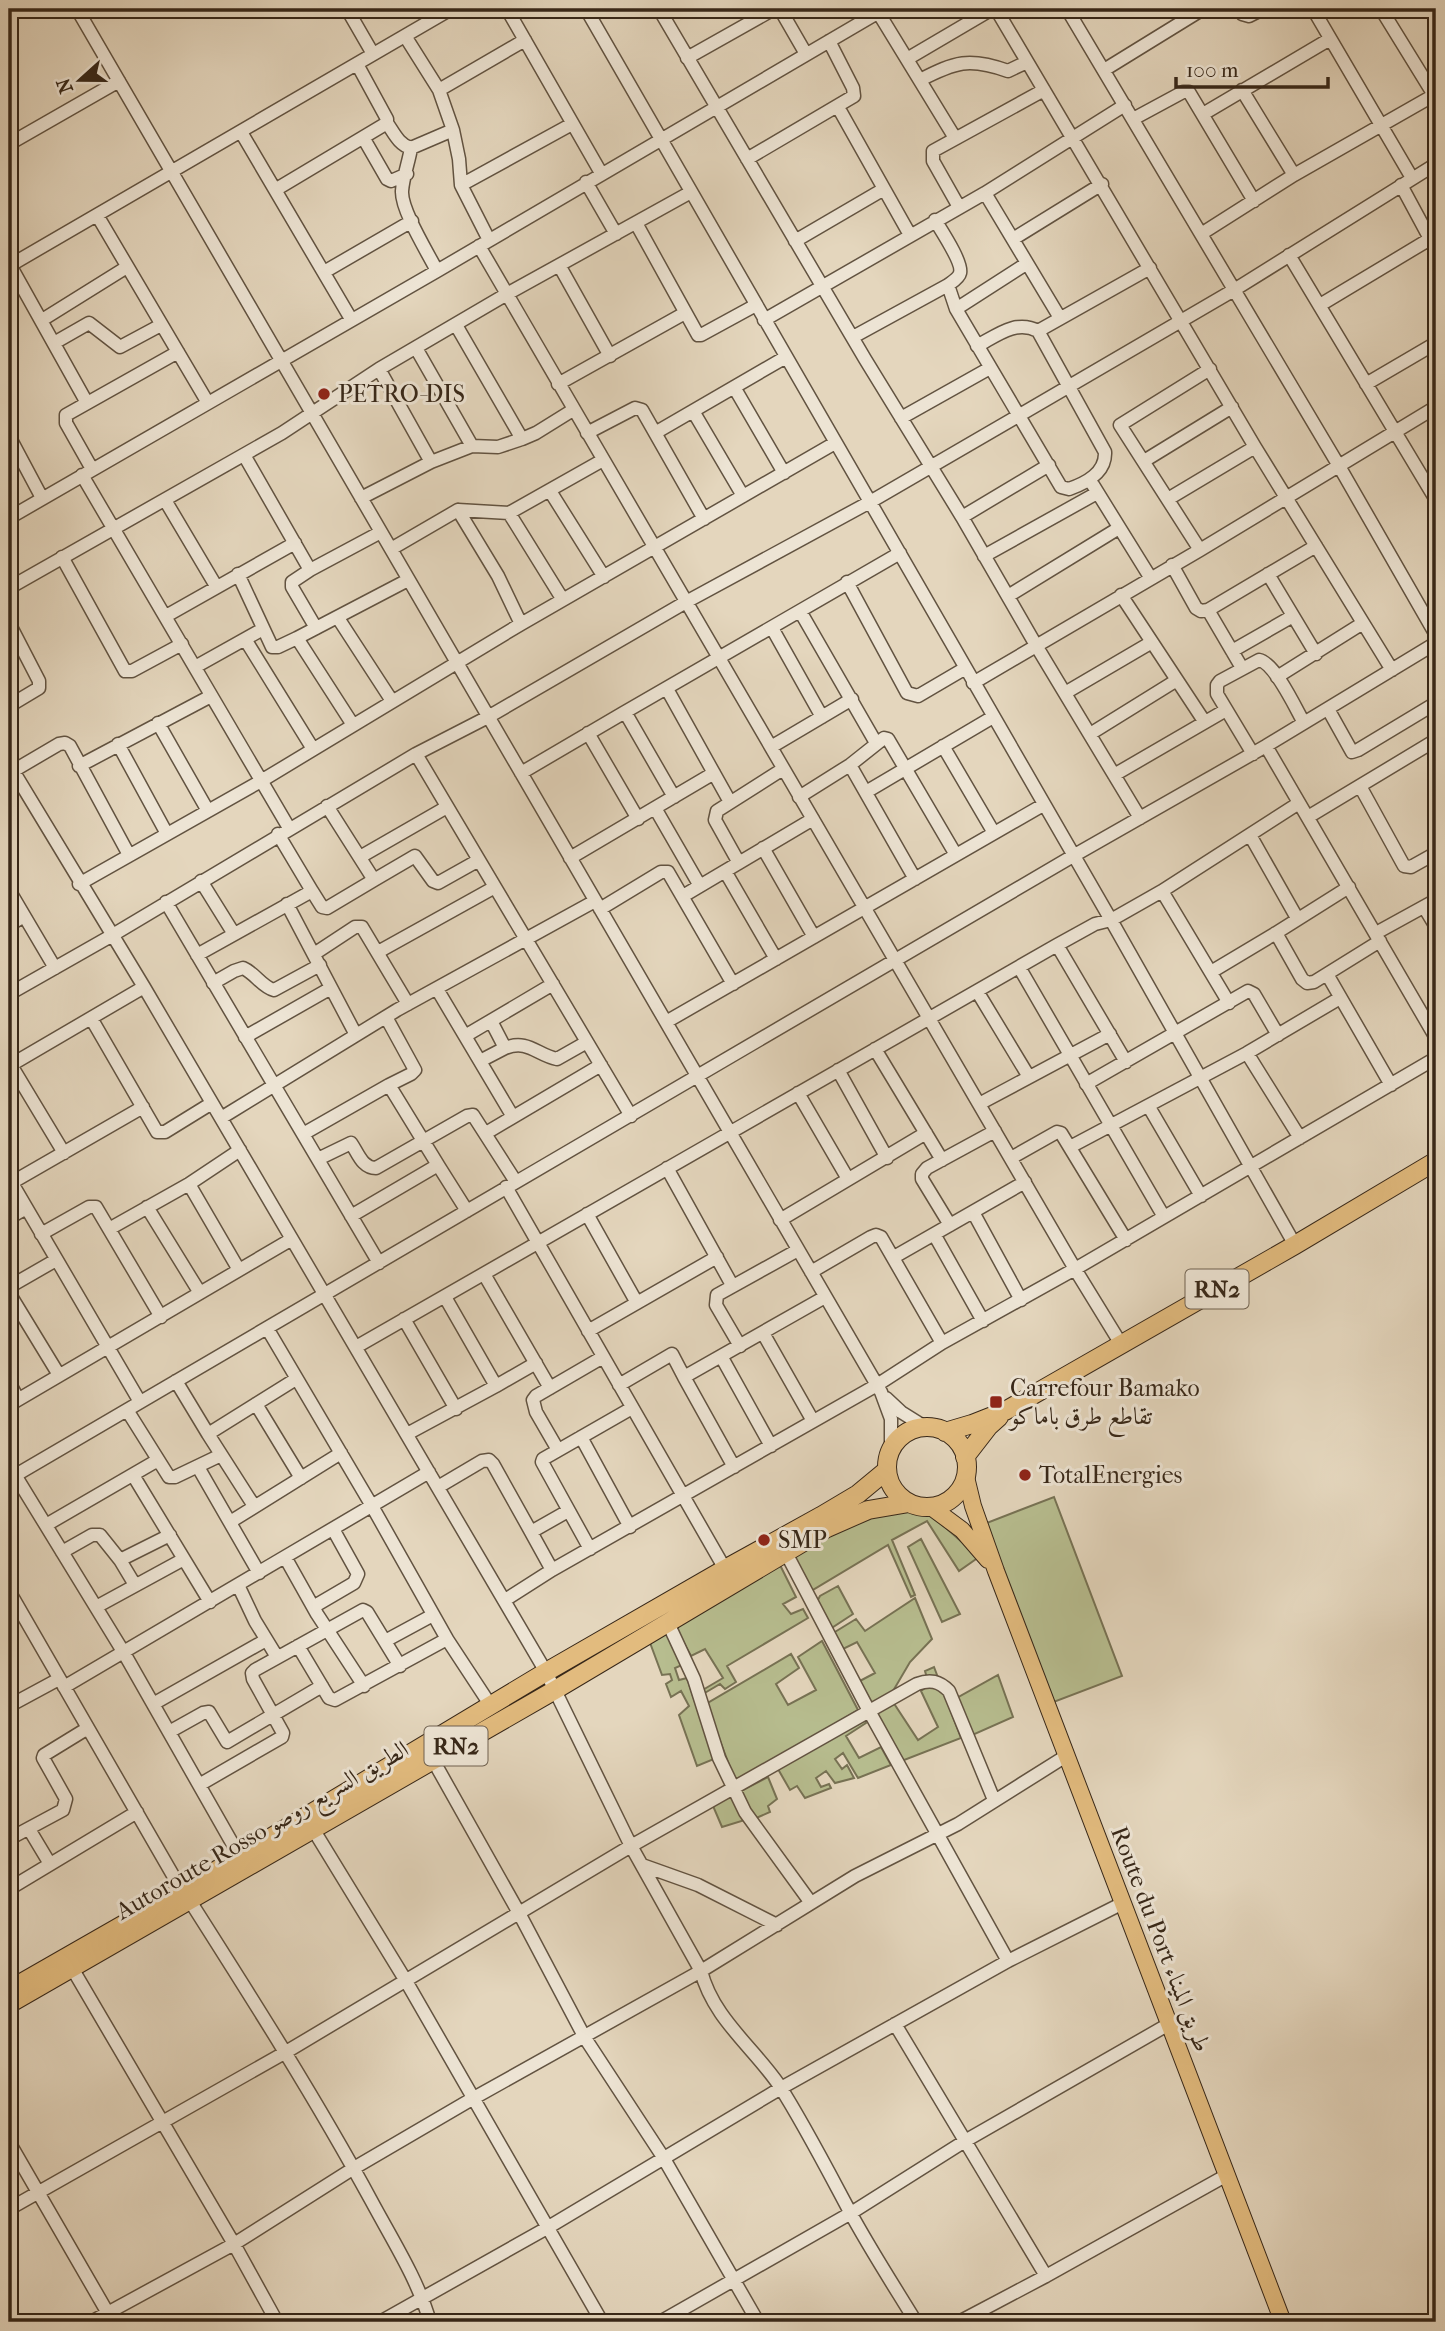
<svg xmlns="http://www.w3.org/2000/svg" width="1445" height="2331" viewBox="0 0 1445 2331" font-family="'IM FELL French Canon',Amiri,serif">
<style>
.green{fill:#b7bd8f;stroke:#777254;stroke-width:2}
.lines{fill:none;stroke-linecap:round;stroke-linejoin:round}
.minor-casing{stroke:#625341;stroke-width:15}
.major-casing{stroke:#372718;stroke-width:18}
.highway-casing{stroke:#372718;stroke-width:20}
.minor{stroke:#ede4d4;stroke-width:12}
.major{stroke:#e2bb7e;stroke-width:16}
.highway{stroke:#e2bb7e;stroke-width:18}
.poi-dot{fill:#8f2418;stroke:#ede4d4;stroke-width:2.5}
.labels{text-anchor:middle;stroke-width:6;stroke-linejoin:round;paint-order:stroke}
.shield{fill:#ede4d4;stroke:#6e6050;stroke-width:2}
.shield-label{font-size:23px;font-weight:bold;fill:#372718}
.poi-label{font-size:24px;fill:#372718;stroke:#ede4d4;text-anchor:start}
.street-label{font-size:24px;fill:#372718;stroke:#ede4d4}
</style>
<rect width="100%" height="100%" fill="#e4d6bd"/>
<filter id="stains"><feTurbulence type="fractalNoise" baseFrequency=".00286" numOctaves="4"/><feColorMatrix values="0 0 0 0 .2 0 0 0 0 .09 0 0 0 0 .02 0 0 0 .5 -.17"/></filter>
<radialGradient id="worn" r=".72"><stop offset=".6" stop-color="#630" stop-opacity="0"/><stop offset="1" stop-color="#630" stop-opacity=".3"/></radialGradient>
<path class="green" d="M1054 1497 1122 1676 1051 1703 984 1524Z
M907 1508 930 1514 979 1557 959 1571 927 1521 892 1540 915 1595 911 1597 888 1545 806 1594 787 1557 869 1516Z
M921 1539 960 1614 942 1622 908 1547Z
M779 1563 796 1597 783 1604 791 1614 803 1609 808 1618 727 1666 736 1682 725 1689 720 1684 703 1694 701 1691 723 1678 705 1649 691 1656 674 1625Z
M838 1586 853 1614 827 1631 814 1607 820 1596Z
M915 1598 932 1639 910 1662 893 1691 868 1706 856 1683 875 1673 857 1642 839 1651 830 1635 856 1619 865 1631Z
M667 1632 682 1665 675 1668 679 1680 687 1678 714 1759 697 1766 679 1715 689 1706 681 1691 671 1697 666 1684 672 1680 670 1674 662 1675 649 1640Z
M822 1641 858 1710 736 1783 706 1704 791 1654 799 1668 776 1684 788 1705 816 1690 798 1657Z
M934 1667 961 1738 899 1762 871 1713 893 1702 918 1740 938 1727 921 1691 929 1685 925 1671Z
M998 1675 1013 1717 968 1737 955 1699Z
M863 1718 866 1723 846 1736 859 1758 881 1747 891 1765 858 1778 843 1753 835 1759 842 1769 847 1765 854 1778 835 1783 826 1771 816 1778 821 1787 829 1784 831 1788 805 1798 797 1786 790 1790 778 1769Z
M768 1777 777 1799 768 1806 770 1812 754 1819 739 1792Z
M732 1795 745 1820 722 1827 713 1806Z"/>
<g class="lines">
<g class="minor-casing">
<path id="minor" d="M77 9 881 1392 891 1419V1448
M347 9 373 54
M507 9 601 173
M586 9 1111 920 1295 1245
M659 9 865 359 962 517 1037 647 1140 818
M780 9 806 54
M996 9 1255 447 1392 670
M1067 9 1339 466 1436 635
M1239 9 1242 14 1249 16 1263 9
M1313 9 1412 178
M1381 9 1434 95
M1435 9 1436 11
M878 12 955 138
M405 36 439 90 453 130 459 159 461 185 489 240
M687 58 774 9
M907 59 992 9
M1104 70 1203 9
M920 80C955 62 969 57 1008 71L1027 62
M439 90 525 40
M838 107 910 235
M1203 114 1330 39
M1133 119 1183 92H1189L1254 201
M387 123C394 133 399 145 411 148L453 130
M241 132 351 319
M364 139 387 179 391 181 407 174
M9 144 119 81
M411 148C409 161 403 177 402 191 401 210 428 253 437 271
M747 159 854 96 853 88 829 41
M1294 175 1436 94
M586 182 616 234
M461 185 572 124
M1401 185 1436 250
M275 190 387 123V119L357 64
M985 193 1060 318
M959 207 933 161V151L1044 90
M97 215 208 403
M636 223 698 335H701L756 305
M1201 234 1294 175 1242 90
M1013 239 1102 184
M795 241 884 189
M479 246 1075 1269 1121 1344
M1289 255 1436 500
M10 265 87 403
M559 265 610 356
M9 266 451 9
M324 272 412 221
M948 285 956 309 1061 487 1069 489C1086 483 1106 473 1105 452L1038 331 1150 268
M1320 305 1430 239
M956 309 1026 264
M42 320 127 267
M764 320 985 193 1125 105
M456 325 522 439
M853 337 948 285C952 282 959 278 960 273 963 263 941 230 935 220
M54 343 89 323 120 347 161 325
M977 346C996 336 1016 319 1038 331
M416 348 472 446
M558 384 685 313
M1366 384 1436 343
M734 387 784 473
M693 411 743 496
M901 418 990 368
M587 433 635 408 642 410 704 519
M655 433 786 357
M9 436 42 498
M244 455 310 570
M1144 461 1232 407
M431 462 472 446 498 447 522 439 536 433 573 410
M92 469 66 423V415L178 352
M82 475 289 828
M1093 485 1150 577
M550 491 604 577
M361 498 431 462 379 369
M1168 499 1255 447
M165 500 216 586
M458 510 498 576 521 624
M509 513 563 600
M962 517 1049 465
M9 518 437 271 884 9
M391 549 458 510 509 513 603 460
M1200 550 1120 425 1210 369
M984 556 1097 493
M62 557 125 671H132L182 644
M1172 565 1196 608 1201 611 1208 610 1316 546
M238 574 272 647H278L297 638 353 725
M1268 574 1316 654
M847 582 907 693 918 696 964 669
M9 588 282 433 379 369 507 294 691 192
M1121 595 1204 721
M1008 596 1119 528
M1208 610 1242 668
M800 611 876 743
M166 616 295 543
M338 618 392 701
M9 623 39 681V688L9 706
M316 628 292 587V582L310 570 381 532
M772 628 822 717
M297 638 408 580
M245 639 313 749
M1232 651 1293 616
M195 667 263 629
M1277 677 1363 623
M973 683 1200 550 1436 407
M667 689 730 802
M1065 693 1152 642
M1328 709 1352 752 1358 750 1436 703
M625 712 900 553
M158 723 208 811
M588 733 638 819
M1090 734 1177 680
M118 744 167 834
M943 746 994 833
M1266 746 1436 1038
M771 747 852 699
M416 754 631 1116
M1253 754 1217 694V685L1220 681 1259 660C1275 663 1296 709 1304 723
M9 764 144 987 546 1672 631 1846 701 1971C713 2018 753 2047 779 2085 805 2126 827 2169 850 2212 870 2249 894 2286 916 2322
M850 765 915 879
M79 766 211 696
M13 771 59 744 65 743 70 746 129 855
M521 773 625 712 674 797
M1114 775 1226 710
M1360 786 1404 866 1411 867 1436 853
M866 792 993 717
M799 797 850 765 884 738 888 739 956 855
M655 808 700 886
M1308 817 1436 740
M1250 835 1297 918
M763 848 814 937
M360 857 447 807
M570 858 714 773
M739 863 715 820 717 811 783 769
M725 871 776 959
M374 880 415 856 433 881 438 883 479 860
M201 881 234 934
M79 884 261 781 521 624 835 443
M1349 887 1276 933 1302 979 1307 983 1314 982 1380 941
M9 890 55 968
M312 891 322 907 327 908 374 880 327 806
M1162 891 1229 1003
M683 896 813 819
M166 902 379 1263
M287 904 356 1035
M1424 907 1436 927
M600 909 661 872H668L733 984
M9 925 24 916
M1376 933 1436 900
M1057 945 1126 1062
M378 952 495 887
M314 954 355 927H362L408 1004
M197 955 312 891 278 834
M1019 967 1164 1217
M1211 972 1276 933
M1327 974 1391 1085
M213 983 234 971 243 968C255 973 262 987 274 990L320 965
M437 989 513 1117
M977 991 1029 1077
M9 994 111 936 416 754 488 717 686 602 870 502 1018 416 1234 290 1436 164
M386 1017 415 1070 411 1074 389 1085
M91 1018 157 1132H165L212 1103
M666 1022 1043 805
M465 1036 553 984
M245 1037 331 988
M505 1048C528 1039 537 1055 557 1059L587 1042
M875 1049 942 1160
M1247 1053 1300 1138
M480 1061 505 1048 491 1021
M11 1065 64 1153
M9 1066 144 987
M838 1070 887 1158
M1086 1084 1248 991 1254 994 1278 1035
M798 1093 848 1179
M979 1104 1110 1034
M1149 1107 1201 1196
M221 1118 397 1010 595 901
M486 1133 601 1065
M303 1134 389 1085 438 1165
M1070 1147 1247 1053 1340 998
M1011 1158 1057 1132 1061 1133 1126 1240
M318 1159 351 1143C358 1153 362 1168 376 1168L467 1116 473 1115 516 1182
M667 1168 732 1285
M9 1178 140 1402
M11 1183 143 1107
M189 1184 239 1270
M506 1187 725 1569
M147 1207 200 1293
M973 1212 1021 1300
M587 1214 637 1303
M351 1216 438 1165 467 1211
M9 1218 26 1208
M780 1220 926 1133
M950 1225 922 1179V1174L927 1168 995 1131
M109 1229 189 1184 240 1150
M41 1234 89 1207H96L161 1317
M934 1234 983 1321
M894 1257 1025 1182
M811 1272 871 1237 876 1235 881 1237 942 1343
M484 1274 550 1388
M9 1287 56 1260
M9 1293 59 1375
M404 1319 456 1409
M267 1328 372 1506 447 1639 335 1700 329 1698 298 1646
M588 1331 717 1257
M763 1333 813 1421
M740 1346 716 1305 717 1295 798 1250
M356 1347 1057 945 1095 924 1111 920 1162 891 1299 803
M721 1356 771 1446
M684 1377 734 1467
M176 1381 208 1434 254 1506
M9 1382 18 1399
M619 1385 672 1354 684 1377 825 1297
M496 1386 536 1363
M886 1398 901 1412 925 1427
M256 1404 301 1478
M9 1405 292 1239
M127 1410 169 1477H175L221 1455
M208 1434 296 1379
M407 1434 496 1386 445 1297
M581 1437 630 1527
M558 1450 536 1412 533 1400 536 1396 603 1357
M198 1467 259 1573
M15 1475 124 1653 240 1857
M133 1475 210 1602
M9 1479 1073 856 1266 746 1436 643
M438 1487 482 1461 489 1460 493 1464 531 1532 568 1511
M230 1522 341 1453
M46 1525 158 1460
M531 1532 552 1570
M590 1549 542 1462 543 1459 632 1408
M785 1551 869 1711 1008 1961
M62 1552 92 1535H100L120 1560 135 1585
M285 1557 317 1614 364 1686
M120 1560 170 1535
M238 1585 255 1621 277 1657
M9 1591 182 1891
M505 1600 552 1570 877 1385 942 1343 1075 1269 1436 1058
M96 1607 184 1559
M313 1607 354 1583 358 1574 333 1529
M668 1623 694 1679 719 1758 745 1812 811 1903
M447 1639 491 1706
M385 1641 433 1615
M64 1687 429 1472
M153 1704 266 1640
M9 1706 59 1679
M169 1732 203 1713 209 1712 227 1742 322 1686
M433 1760 519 1913 585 2038 663 2157 758 2322
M199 1785 282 1737 283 1733 253 1679 252 1673 255 1670 363 1610 367 1612 400 1666
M29 1829 50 1864
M313 1829 406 1981 602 2322
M9 1839 63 1810 66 1799 43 1758 44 1755 88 1728
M642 1865 698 1885 777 1925
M9 1889 137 1812
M190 1901C253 2000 316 2099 372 2202 393 2241 418 2280 430 2322
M72 1968 234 2244 277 2322
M895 2024 1046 2276
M9 2142 113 2322
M9 2209 286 2052 631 1846 917 1684C930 1679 939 1681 949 1691L994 1800
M91 2322 234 2244 354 2168 472 2099 701 1971 855 1876 958 1824 1066 1756
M380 2322 547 2228 781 2088 1008 1961 1123 1903
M660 2322 851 2213 965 2141 1169 2024
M959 2322 1046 2276 1227 2175"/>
</g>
<g class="major-casing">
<path id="major" d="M966 1477 973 1506 996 1571 1283 2322
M931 1507 962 1530 988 1560"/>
</g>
<g class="highway-casing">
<path id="highway" d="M887 1467a40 40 0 1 1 80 0a40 40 0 1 1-80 0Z
M945 1432 972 1424 1005 1411 1295 1245 1436 1161
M965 1457 989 1426 999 1417
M9 1990 182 1891 546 1672 725 1569 821 1516 858 1494 887 1470
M9 2004 555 1690 827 1528 868 1510 909 1503"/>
</g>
<use href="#minor" class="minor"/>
<use href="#major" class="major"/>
<use href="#highway" class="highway"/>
</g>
<g class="poi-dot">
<circle cx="324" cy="394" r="7"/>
<rect x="989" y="1395" width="14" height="14" rx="3.5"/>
<circle cx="1025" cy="1475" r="7"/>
<circle cx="764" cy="1540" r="7"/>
</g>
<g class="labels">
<g class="shield">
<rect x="1185.5" y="1269.5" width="63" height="39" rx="5"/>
<rect x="424.5" y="1726.5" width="63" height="39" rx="5"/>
</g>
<g class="shield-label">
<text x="1217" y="1297">RN2</text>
<text x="456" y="1754">RN2</text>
</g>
<g class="poi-label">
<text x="338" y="402">PETRO-DIS</text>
<text x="1010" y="1396">Carrefour Bamako<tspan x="1010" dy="28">تقاطع طرق باماكو</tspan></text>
<text x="1039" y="1483">TotalEnergies</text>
<text x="778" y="1548">SMP</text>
</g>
<g class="street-label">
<text transform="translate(262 1830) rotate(-30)" y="8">Autoroute Rosso الطريق السريع روصو</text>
<text transform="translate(1161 1939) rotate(69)" y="8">Route du Port طريق الميناء</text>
</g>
</g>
<rect width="1445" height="2331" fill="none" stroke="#e4d6bd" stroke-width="35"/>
<rect x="10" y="10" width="1424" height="2310" fill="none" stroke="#372718" stroke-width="3.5"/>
<rect x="18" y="18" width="1410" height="2296" fill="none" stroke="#372718" stroke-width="2"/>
<g transform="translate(80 80) rotate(249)" stroke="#ede4d4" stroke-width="5" paint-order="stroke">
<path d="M0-5L12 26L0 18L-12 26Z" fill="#372718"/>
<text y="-10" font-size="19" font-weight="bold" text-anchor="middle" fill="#372718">N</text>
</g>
<path d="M1176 77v10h152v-10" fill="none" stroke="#372718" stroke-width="3.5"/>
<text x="1186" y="77" font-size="21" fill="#372718" stroke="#ede4d4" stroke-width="5" paint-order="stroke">100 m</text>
<rect width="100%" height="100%" filter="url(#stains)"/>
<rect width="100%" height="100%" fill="url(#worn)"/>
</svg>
